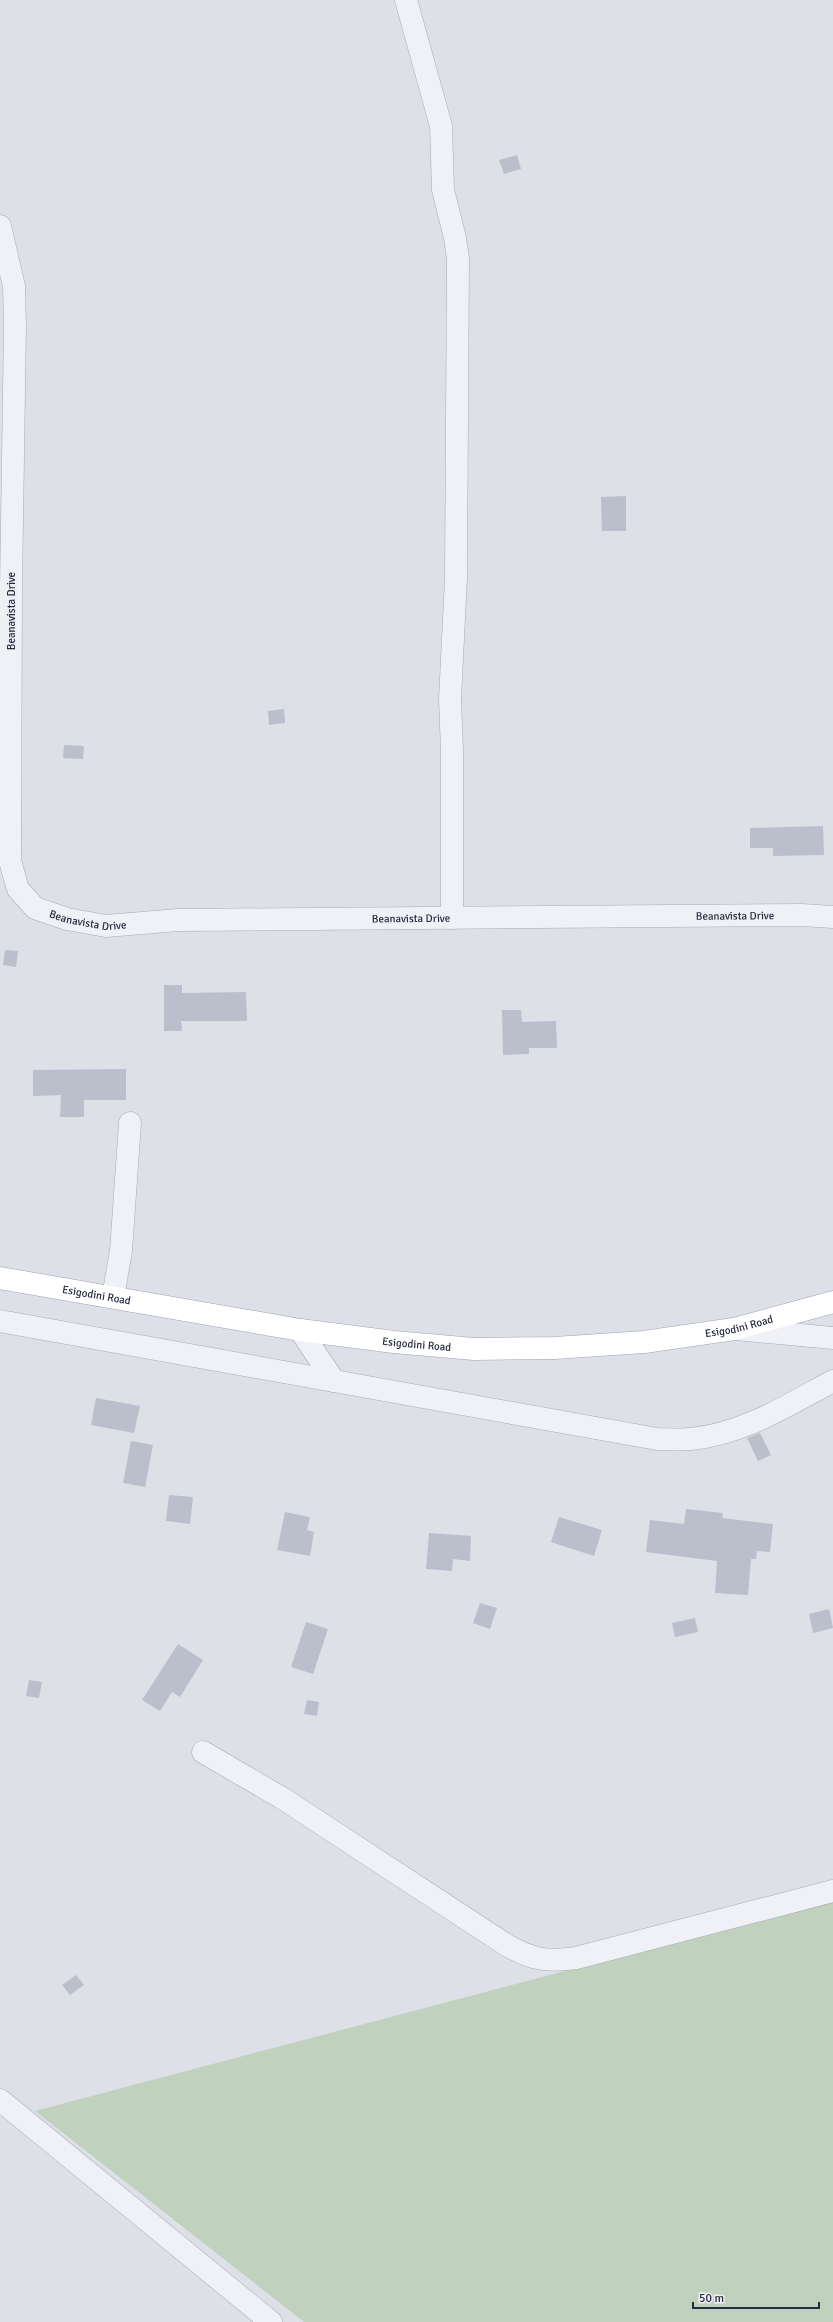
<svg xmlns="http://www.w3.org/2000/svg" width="833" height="2322" viewBox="0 0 833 2322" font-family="Signika,sans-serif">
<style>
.green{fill:#c0d2be}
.building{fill:#bbbecb}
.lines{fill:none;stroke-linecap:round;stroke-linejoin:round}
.minor-casing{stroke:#a7aab5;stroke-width:23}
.major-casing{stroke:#9da2b4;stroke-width:23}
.minor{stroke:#f0f1f6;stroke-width:22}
.major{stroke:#fff;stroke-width:22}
.labels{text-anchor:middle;stroke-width:4;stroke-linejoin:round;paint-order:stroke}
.street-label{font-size:11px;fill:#262b3f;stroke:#edeff5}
</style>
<rect width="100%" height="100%" fill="#dee0e8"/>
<path class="green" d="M833 1900V2322H304L35 2111Z"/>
<path class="building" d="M517 155 521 169 504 174 499 160Z
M626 496V531H602L601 497Z
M284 709 285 723 269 725 268 711Z
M64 745 84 746 83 759 63 758Z
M823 826 824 855 773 856V848H750V828Z
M5 950 18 951 16 967 3 965Z
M164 985H182V993L246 992 247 1021H181L182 1031H164Z
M502 1010H521L522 1022 556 1021 557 1048H529V1054L503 1055Z
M126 1069V1100H84V1117H60L61 1095 33 1096V1070Z
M96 1398 140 1406 134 1433 91 1425Z
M760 1433 771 1455 758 1461 747 1438Z
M131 1441 153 1445 145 1487 123 1483Z
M169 1495 193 1497 190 1524 166 1521Z
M686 1509 723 1513 722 1518 773 1524 770 1552 757 1551 756 1559H751L748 1595 715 1593 717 1561 646 1552 650 1520 684 1524Z
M285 1512 310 1517 307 1530 314 1532 310 1556 277 1550Z
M559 1517 602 1530 594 1556 551 1542Z
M429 1533 471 1536 470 1561 453 1559 452 1571 426 1569Z
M480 1603 497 1608 490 1629 473 1623Z
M829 1609 833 1628 813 1633 809 1614Z
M695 1618 698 1632 675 1637 672 1623Z
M306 1622 328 1629 313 1674 291 1667Z
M178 1644 203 1660 180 1697 172 1692 160 1711 142 1700Z
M29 1680 42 1682 39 1698 26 1696Z
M307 1700 319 1702 317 1716 304 1714Z
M76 1975 84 1985 70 1995 62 1985Z"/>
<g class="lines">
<g class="minor-casing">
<g id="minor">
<path d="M406 0 441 126 443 190 455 238 458 259 456 578 450 699 452 750V918"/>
<path id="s1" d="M0 226 14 286 15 326 11 587 10 861 18 889 35 908 67 919 106 926 178 920 802 915 833 917"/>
<path d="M113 1297 121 1251 130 1123"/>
<path d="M0 1321 657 1439C668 1439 680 1440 691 1439 743 1434 788 1405 833 1381"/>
<path d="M736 1329 833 1338"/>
<path d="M300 1330 334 1381"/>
<path d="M203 1752 282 1798 508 1946C534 1960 547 1962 576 1958L833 1891"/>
<path d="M0 2100 271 2322"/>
</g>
</g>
<g class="major-casing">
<g id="major">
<path id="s2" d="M0 1278 300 1330 394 1342 474 1349 555 1348 644 1342 734 1329 833 1302"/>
</g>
</g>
<use href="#minor" class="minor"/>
<use href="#major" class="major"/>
</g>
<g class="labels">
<g class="street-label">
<text transform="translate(11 611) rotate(-90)" y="4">Beanavista Drive</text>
<text dy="4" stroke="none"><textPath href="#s1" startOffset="1394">Beanavista Drive</textPath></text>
<text dy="4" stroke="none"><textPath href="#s1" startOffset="746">Beanavista Drive</textPath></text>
<text dy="4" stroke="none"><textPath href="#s1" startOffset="1070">Beanavista Drive</textPath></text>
<text dy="4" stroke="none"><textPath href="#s2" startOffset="98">Esigodini Road</textPath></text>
<text dy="4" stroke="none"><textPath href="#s2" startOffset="746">Esigodini Road</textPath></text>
<text dy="4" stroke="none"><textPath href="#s2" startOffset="422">Esigodini Road</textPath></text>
</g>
</g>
<path d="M693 2302v6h126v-6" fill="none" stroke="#262b3f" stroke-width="2"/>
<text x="699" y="2302" font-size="12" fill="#262b3f" stroke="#edeff5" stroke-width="3" paint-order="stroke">50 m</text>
</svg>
